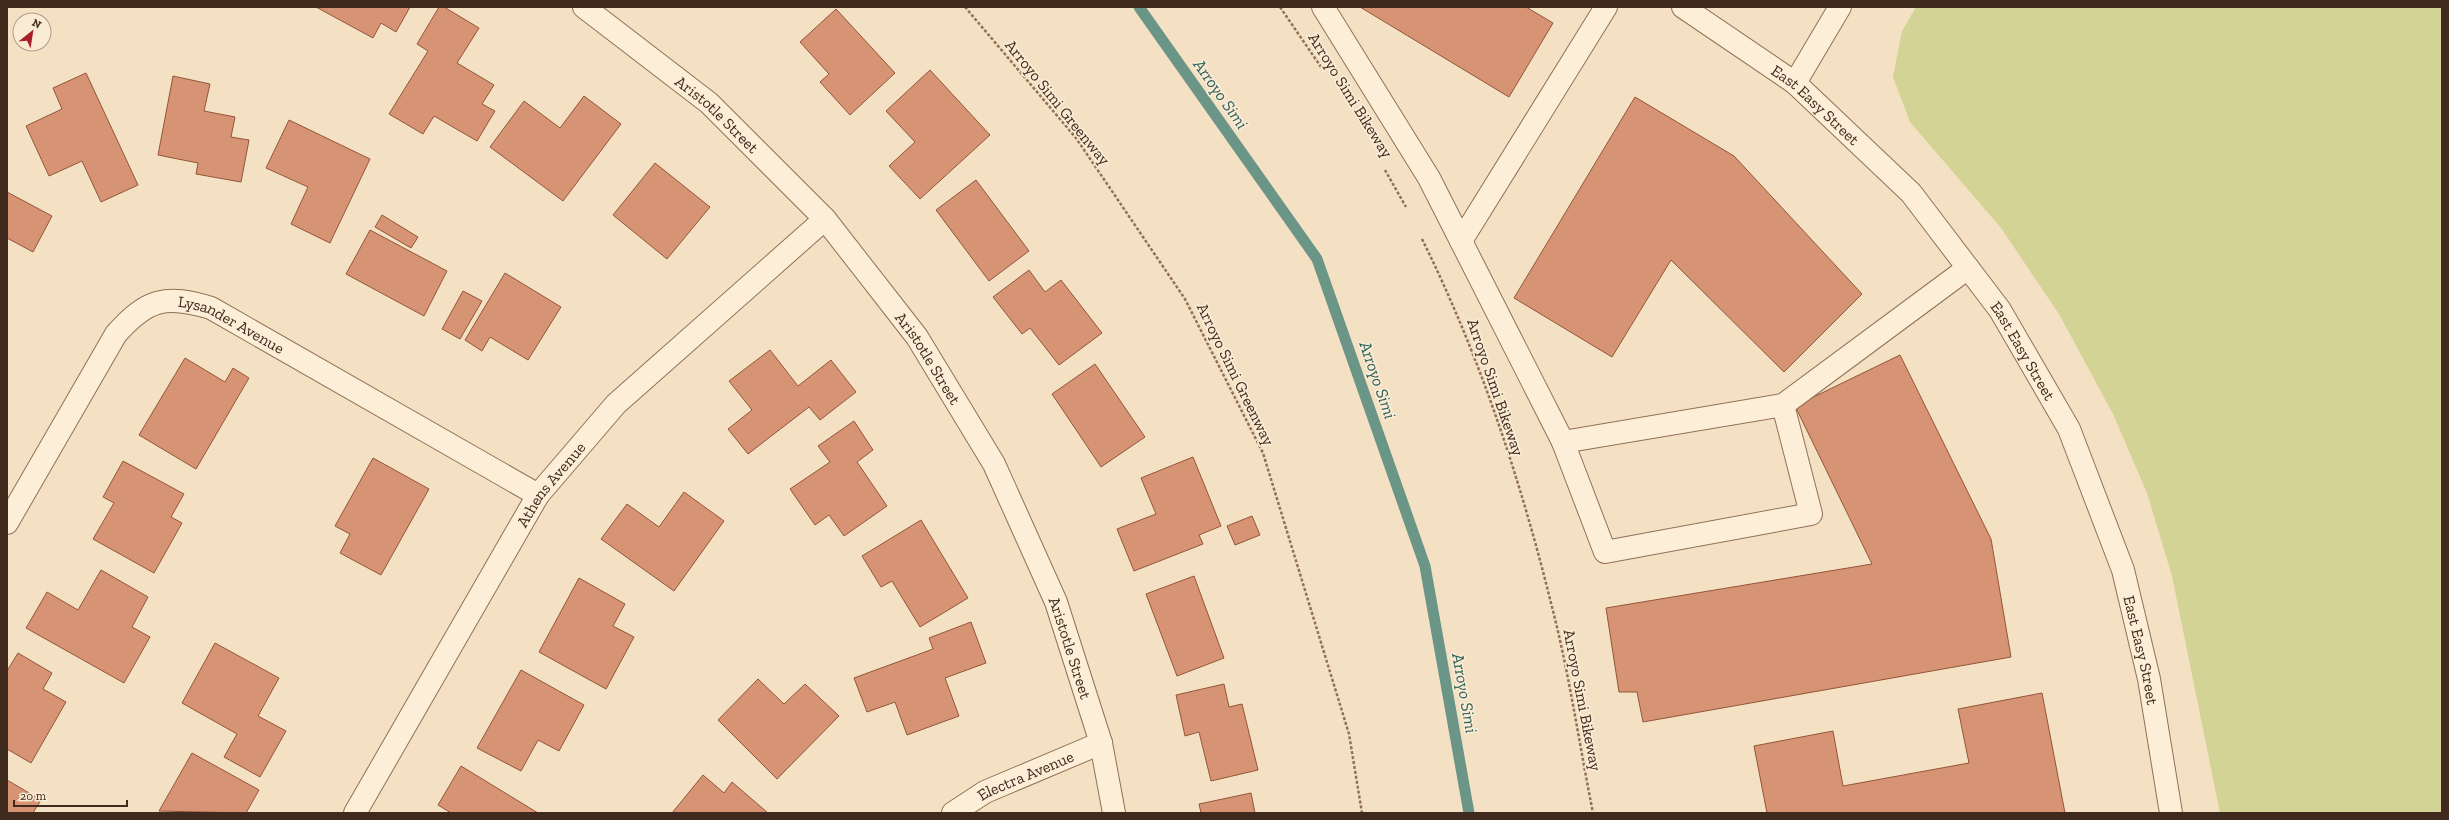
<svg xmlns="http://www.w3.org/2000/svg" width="2449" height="820" viewBox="0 0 2449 820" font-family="'Zilla Slab',serif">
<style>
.green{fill:#d2d395}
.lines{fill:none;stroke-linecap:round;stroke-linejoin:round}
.stream{stroke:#6b9687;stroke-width:11}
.building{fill:#d69474;stroke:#935539}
.minor-casing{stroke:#917057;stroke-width:24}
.path{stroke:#917057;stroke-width:2.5;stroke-dasharray:3 2;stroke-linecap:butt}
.minor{stroke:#fdeed8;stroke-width:22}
.labels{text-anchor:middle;stroke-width:3.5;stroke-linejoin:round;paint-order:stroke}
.street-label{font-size:16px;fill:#3f2a1d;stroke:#faebd4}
.water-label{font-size:17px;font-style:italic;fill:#2a6058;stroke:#faebd4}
</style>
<rect width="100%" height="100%" fill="#f4e1c3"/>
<path class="green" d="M1916 7H2442V813H2220L2172 576 2147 493 2113 414 2059 314 2001 228 1910 122 1893 77 1902 31Z"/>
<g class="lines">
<path class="stream" d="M1139 7 1317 259 1425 566 1469 813"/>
</g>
<path class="building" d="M316 7H410L396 32 381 23 373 38Z
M439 7H444L479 28 457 63 494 85 482 104 495 111 477 141 434 116 423 134 389 114 428 51 417 44Z
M1360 7H1526L1553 23 1509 97Z
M836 9 895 73 850 115 820 82 829 74 800 42Z
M930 70 990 135 920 199 889 166 915 142 886 111Z
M86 73 138 185 101 202 82 161 49 176 26 126 62 109 53 88Z
M173 76 210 84 204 111 235 117 231 137 249 140 241 182 196 174 198 163 158 155Z
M584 96 621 124 563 201 490 147 524 101 560 128Z
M1635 97 1734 156 1862 294 1784 372 1671 260 1612 357 1514 298Z
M289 120 370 159 330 243 291 224 308 187 266 168Z
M655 163 710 207 667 259 613 215Z
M976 180 1029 251 989 281 936 210Z
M7 192 52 216 33 252 7 238Z
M382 215 418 237 411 248 375 227Z
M370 230 447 271 424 316 346 274Z
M1029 270 1045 292 1061 280 1102 333 1059 365 1030 328 1022 334 993 297Z
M505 273 561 307 528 360 490 337 482 351 465 340Z
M463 291 482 301 460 339 442 329Z
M770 350 798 386 831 360 856 392 820 420 809 407 748 454 728 429 752 410 729 381Z
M1900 355 1991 539 2011 657 1643 722 1637 692H1619L1606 608 1872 564 1795 406Z
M185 358 225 382 233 368 249 378 196 469 139 435Z
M1095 364 1145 437 1101 467 1052 394Z
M854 421 873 450 857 462 887 506 844 536 829 515 815 525 790 489 830 462 818 446Z
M1193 457 1221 526 1199 535 1203 544 1134 571 1117 529 1156 514 1141 478Z
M373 458 429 489 381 575 340 553 350 534 335 526Z
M123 461 184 494 171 517 182 523 154 573 93 539 114 503 103 497Z
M684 492 724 521 674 591 601 539 627 504 659 527Z
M1252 516 1260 535 1235 545 1227 526Z
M921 520 968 598 920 627 892 581 881 587 862 556Z
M101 570 148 597 132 627 150 637 124 683 26 628 47 592 78 610Z
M1194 576 1224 658 1177 676 1146 594Z
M579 578 625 604 613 626 634 637 606 689 539 652Z
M971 622 986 663 945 678 959 716 907 735 895 702 867 712 854 678 933 649 929 638Z
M215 643 279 678 258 716 286 731 260 777 224 757 237 734 182 703Z
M18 653 52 673 43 689 66 702 31 763 7 749V671Z
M521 670 584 705 559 751 538 740 521 771 477 748Z
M758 679 784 704 805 684 839 716 777 779 718 720Z
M1224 684 1229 707 1242 704 1258 770 1211 781 1199 732 1185 736 1176 695Z
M2042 693 2065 813H1767L1754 746 1833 731 1843 786 1969 763 1958 709Z
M192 753 259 790 246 813 159 811Z
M461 766 538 813H451L438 805Z
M703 775 724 793 732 782 768 813H672Z
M7 780 41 800 33 813H7Z
M1251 793 1255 813H1201L1199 804Z"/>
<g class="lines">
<g class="minor-casing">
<g id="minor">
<path id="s1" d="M584 7 709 103 825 219 917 337 994 464 1056 602 1101 743 1114 813"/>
<path d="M1323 7 1429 178 1563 442 1783 405 1968 268"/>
<path id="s2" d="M1683 7 1795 83 1911 193 2000 310 2069 429 2123 570 2149 679 2171 813"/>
<path d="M1795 83 1840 7"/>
<path d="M1461 241 1606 7"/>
<path d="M1563 442 1605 552 1811 514 1783 405"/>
<path id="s3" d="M7 523 116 334C147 299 166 294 211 308L538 495"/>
<path id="s4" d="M355 813 538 495 616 404 825 219"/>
<path id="s5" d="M953 813 985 792 1101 743"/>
</g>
</g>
<path class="path" d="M965 7 1076 138 1185 299 1263 453 1349 734 1362 813
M1280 7 1321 67
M1385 170 1406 207
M1422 239C1479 354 1520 478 1551 603 1569 672 1579 743 1593 813"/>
<use href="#minor" class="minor"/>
</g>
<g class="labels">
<g class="street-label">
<text transform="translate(1351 95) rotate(58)" y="6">Arroyo Simi Bikeway</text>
<text transform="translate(1058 102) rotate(51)" y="6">Arroyo Simi Greenway</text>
<text dy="6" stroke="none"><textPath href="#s2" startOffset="165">East Easy Street</textPath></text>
<text dy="6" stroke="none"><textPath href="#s1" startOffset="171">Aristotle Street</textPath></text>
<text dy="6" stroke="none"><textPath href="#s3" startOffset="350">Lysander Avenue</textPath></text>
<text dy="6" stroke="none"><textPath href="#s2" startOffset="489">East Easy Street</textPath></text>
<text dy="6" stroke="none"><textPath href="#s1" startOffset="495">Aristotle Street</textPath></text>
<text transform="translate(1236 374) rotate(64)" y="6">Arroyo Simi Greenway</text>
<text transform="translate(1496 387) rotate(71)" y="6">Arroyo Simi Bikeway</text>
<text dy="6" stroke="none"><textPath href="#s4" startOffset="383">Athens Avenue</textPath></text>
<text dy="6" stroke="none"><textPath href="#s1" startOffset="819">Aristotle Street</textPath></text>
<text dy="6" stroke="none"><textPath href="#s2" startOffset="813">East Easy Street</textPath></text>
<text transform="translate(1583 700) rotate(79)" y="6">Arroyo Simi Bikeway</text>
<text dy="6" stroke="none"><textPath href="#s5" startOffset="82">Electra Avenue</textPath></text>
</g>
<g class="water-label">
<text transform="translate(1221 94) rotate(55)" y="6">Arroyo Simi</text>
<text transform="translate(1378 380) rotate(71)" y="6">Arroyo Simi</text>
<text transform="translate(1465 693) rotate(80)" y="6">Arroyo Simi</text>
</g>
</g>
<rect width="2449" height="820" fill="none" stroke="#3f2a1d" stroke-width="16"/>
<g transform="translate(32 32) rotate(30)"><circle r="19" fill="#faebd4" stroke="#af9e8b"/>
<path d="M0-3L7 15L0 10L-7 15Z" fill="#a81f2c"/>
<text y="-6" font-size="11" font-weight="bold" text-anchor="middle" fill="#3f2a1d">N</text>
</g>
<path d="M14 800v6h113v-6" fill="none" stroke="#3f2a1d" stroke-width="2"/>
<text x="20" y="800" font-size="12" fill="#3f2a1d" stroke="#faebd4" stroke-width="3" paint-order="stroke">20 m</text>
</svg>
